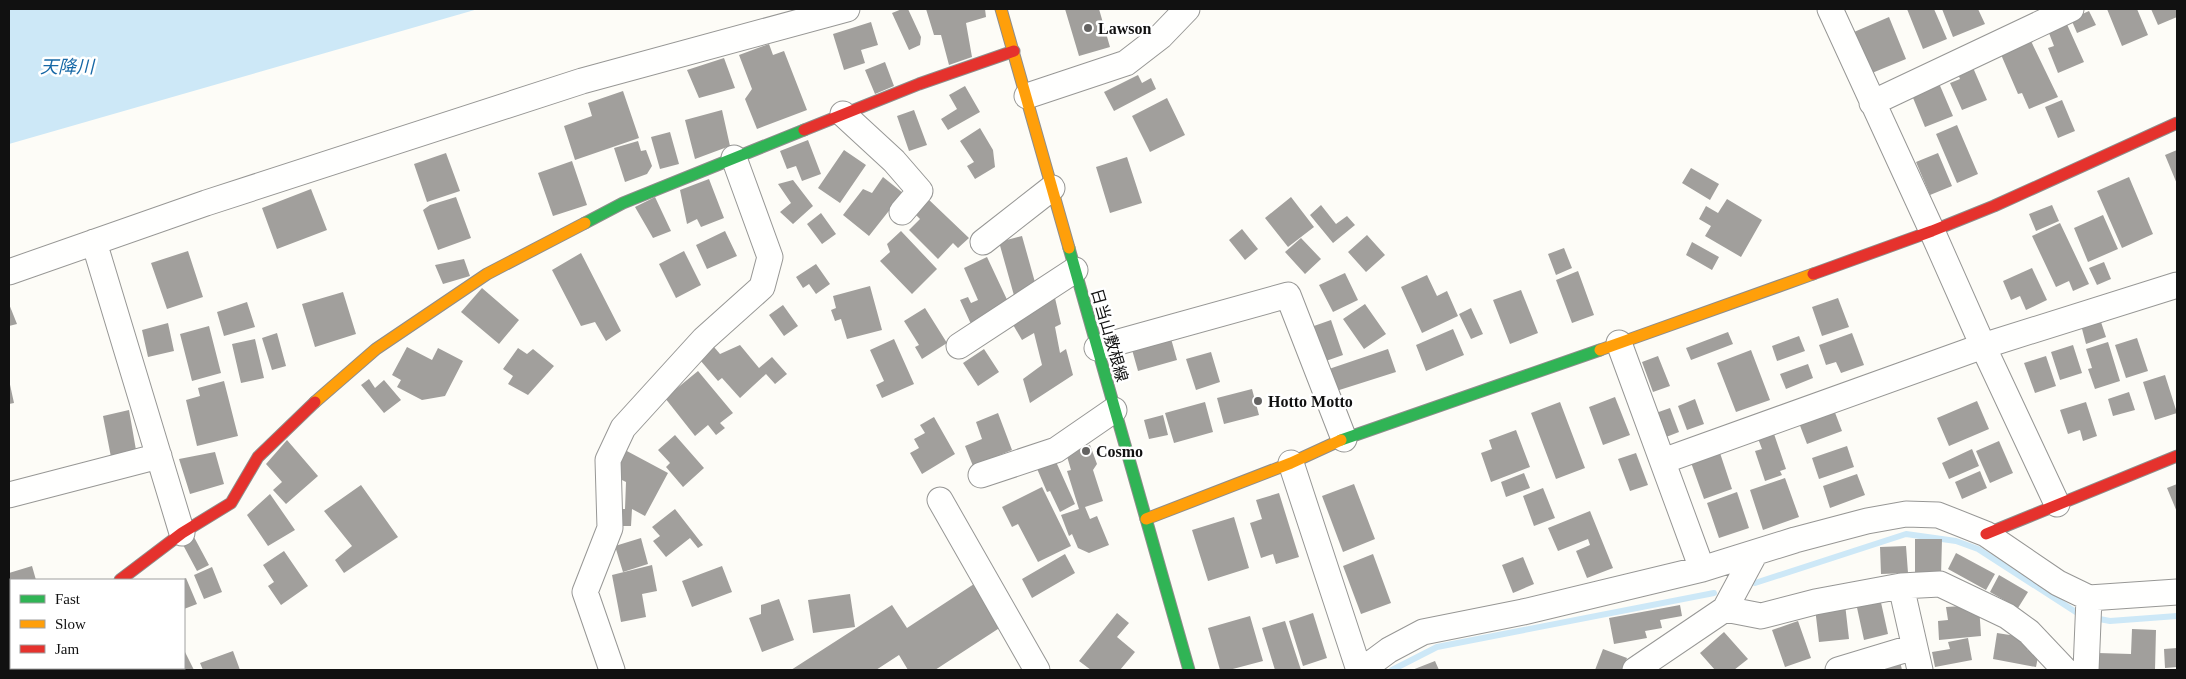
<svg xmlns="http://www.w3.org/2000/svg" width="2186" height="679" viewBox="0 0 2186 679" font-family="'Times New Roman','Noto Sans JP',serif">
<style>
.water{fill:#cde8f7}
.lines{fill:none;stroke-linecap:round;stroke-linejoin:round}
.stream{stroke:#cde8f7;stroke-width:6}
.building{fill:#a19f9c}
.street-casing{stroke:#979795;stroke-width:27}
.fast-casing{stroke:#8e8d8b;stroke-width:13}
.slow-casing{stroke:#8e8d8b;stroke-width:13}
.jam-casing{stroke:#8e8d8b;stroke-width:13}
.street{stroke:#fffffe;stroke-width:25}
.fast{stroke:#30b455;stroke-width:11}
.slow{stroke:#ff9f0a;stroke-width:11}
.jam{stroke:#e5322d;stroke-width:11}
.poi-dot{fill:#646362;stroke:#fff;stroke-width:2}
.labels{text-anchor:middle;stroke-width:5;stroke-linejoin:round;paint-order:stroke}
.poi-label{font-size:16px;font-weight:bold;fill:#111;stroke:#fff;text-anchor:start}
.street-label{font-size:16px;fill:#111;stroke:#fff}
.water-label{font-size:18px;font-style:italic;fill:#1768a6;stroke:#fff}
</style>
<rect width="100%" height="100%" fill="#fdfcf7"/>
<path class="water" d="M9 9H478L9 144Z"/>
<g class="lines">
<path class="stream" d="M1755 583 1906 534 1956 541 1978 549 2082 616
M2094 618 2110 621 2177 616
M1392 670 1437 647 1714 593"/>
</g>
<path class="building" d="M902 9H908L921 37 920 45 909 50 892 13Z
M926 9H985L986 17 966 23 972 57 949 65 941 35H934Z
M1065 9H1099L1110 47 1079 56Z
M1907 9H1934L1947 39 1923 49Z
M1942 9H1978L1985 24 1953 37Z
M2107 9H2137L2148 35 2122 46Z
M2151 9H2177V17L2158 25Z
M2089 11 2096 25 2077 33 2071 19Z
M1889 17 1906 59 1872 73 1854 32Z
M2065 20 2084 62 2058 73 2048 48 2054 46 2047 28Z
M871 22 878 45 861 50 865 63 844 70 833 34Z
M2029 37 2058 97 2029 109 2022 93 2018 94 1999 50Z
M769 44 773 55 784 51 807 110 757 129 745 99 752 89 739 55Z
M724 58 735 88 699 98 687 70Z
M885 62 894 86 875 94 865 70Z
M1971 63 1987 100 1962 110 1950 83 1960 79 1956 69Z
M1138 75 1142 83 1151 78 1156 89 1114 111 1104 92Z
M1938 81 1953 116 1925 127 1911 93Z
M965 86 980 112 948 130 941 119 957 109 949 95Z
M623 91 639 138 575 160 564 126 592 116 588 103Z
M1167 98 1185 135 1150 152 1132 116Z
M2062 100 2075 131 2058 138 2045 107Z
M722 110 730 146 695 159 685 120Z
M914 110 927 145 909 151 897 116Z
M1957 125 1978 174 1957 183 1936 134Z
M980 128 993 150 995 167 975 179 967 166 974 162 960 141Z
M670 132 679 164 660 169 651 137Z
M808 140 821 174 802 181 796 166 787 169 780 151Z
M638 141 641 151 646 150 652 166 647 174 625 182 614 148Z
M844 150 866 165 840 203 818 188Z
M2177 150V184L2165 155Z
M446 153 460 191 427 202 414 164Z
M1938 153 1952 186 1930 195 1916 162Z
M1127 157 1142 203 1110 213 1096 167Z
M572 161 587 205 553 216 538 173Z
M1691 168 1719 184 1710 200 1682 183Z
M883 177 903 193 869 236 843 215 863 189 872 193Z
M2129 177 2153 234 2122 248 2097 191Z
M709 179 724 218 701 227 697 219 687 224 680 190Z
M793 180 813 206 793 224 780 212 791 203 778 184Z
M311 189 327 230 277 249 262 208Z
M456 197 471 238 438 250 423 210 430 205Z
M655 197 671 231 653 238 635 207Z
M926 197 969 238 958 248 953 243 938 259 909 230 920 219 912 211Z
M1291 197 1314 227 1288 247 1265 218Z
M1727 199 1762 220 1741 257 1705 236 1711 226 1699 219 1706 206 1718 213Z
M1321 205 1336 224 1347 216 1355 225 1333 243 1310 215Z
M2052 205 2059 221 2036 231 2029 214Z
M821 213 836 234 822 244 807 224Z
M2103 215 2118 249 2088 262 2074 228Z
M2060 223 2089 284 2073 291 2069 281 2056 287 2032 236Z
M1242 229 1258 249 1245 260 1229 240Z
M725 231 737 256 707 269 696 245Z
M901 231 937 269 912 294 880 261 890 252 887 244Z
M1367 235 1385 255 1366 272 1348 252Z
M1022 236 1038 293 1015 299 999 242Z
M1301 238 1321 259 1305 274 1285 252Z
M1692 242 1719 257 1712 270 1686 255Z
M1564 248 1572 268 1556 275 1548 254Z
M188 251 203 297 167 309 151 263Z
M684 251 701 285 676 298 659 264Z
M581 253 621 331 606 341 595 322 581 326 552 270Z
M987 257 1010 306 971 324 960 300 968 297 971 303 978 300 964 268Z
M464 259 470 276 443 284 435 265Z
M2104 262 2111 279 2097 285 2089 268Z
M816 264 830 284 816 294 809 284 803 288 796 277Z
M2032 268 2047 300 2026 310 2020 296 2011 300 2003 281Z
M1578 271 1594 315 1572 323 1556 280Z
M1345 273 1358 300 1333 312 1319 285Z
M1427 275 1437 296 1447 291 1458 316 1422 333 1401 287Z
M870 286 882 330 847 339 841 319 835 321 831 310 836 308 833 296Z
M482 288 519 320 499 344 461 312Z
M1521 290 1538 333 1510 344 1493 300Z
M343 292 356 334 315 347 302 304Z
M1055 298 1061 324 1055 327 1060 353 1066 349 1073 375 1030 403 1023 379 1042 365 1034 333 1022 340 1012 323Z
M1838 298 1849 327 1822 336 1812 307Z
M247 302 255 327 224 336 217 312Z
M9 304 17 324 9 326Z
M1365 304 1386 334 1364 349 1343 319Z
M783 305 798 326 784 336 769 315Z
M925 308 947 343 922 359 915 347 919 345 904 321Z
M1471 308 1483 334 1471 339 1459 314Z
M2100 319 2106 337 2086 344 2081 325Z
M1331 320 1343 355 1323 362 1311 327Z
M168 323 174 351 148 357 142 330Z
M209 326 221 373 192 381 180 334Z
M1453 329 1464 355 1426 371 1416 345Z
M1728 332 1733 344 1691 360 1686 348Z
M277 333 286 366 272 370 262 338Z
M1852 333 1864 365 1841 373 1836 362 1826 365 1819 345Z
M1170 335 1177 360 1138 371 1131 346Z
M1799 336 1805 351 1777 361 1772 346Z
M2137 338 2148 371 2126 378 2115 345Z
M255 339 264 378 241 383 232 344Z
M894 339 914 384 882 398 876 385 884 381 870 350Z
M708 340 720 354 740 345 759 368 772 357 787 374 775 384 766 374 740 398 722 378 718 381 694 353Z
M2108 342 2120 381 2095 389 2088 369 2092 368 2086 349Z
M2073 345 2082 373 2060 380 2051 352Z
M407 347 432 360 438 348 463 361 445 396 422 400 397 387 401 380 392 375Z
M518 348 527 354 533 349 554 366 528 395 508 384 513 376 503 369Z
M984 349 999 372 978 386 963 363Z
M1388 349 1396 372 1333 392 1326 370Z
M1751 350 1770 400 1736 412 1717 363Z
M1211 352 1220 382 1196 390 1186 359Z
M1658 356 1670 386 1653 392 1642 362Z
M2046 356 2056 386 2035 393 2024 363Z
M1808 364 1813 378 1786 389 1780 374Z
M698 371 733 413 720 423 725 428 716 435 708 425 695 436 665 398Z
M2165 375 2177 413 2155 420 2143 382Z
M369 379 375 388 384 380 401 400 384 413 361 385Z
M9 380 14 403 9 404Z
M224 381 238 436 197 446 186 400 200 396 198 388Z
M1252 389 1259 415 1224 424 1217 398Z
M2129 392 2135 410 2113 416 2108 399Z
M1615 397 1630 435 1603 445 1589 407Z
M1695 399 1704 424 1687 430 1678 406Z
M1977 401 1989 429 1949 446 1937 418Z
M1205 402 1213 432 1174 443 1165 413Z
M1560 402 1585 468 1556 479 1531 413Z
M2086 402 2097 436 2083 441 2080 430 2068 434 2060 410Z
M1670 408 1679 432 1661 439 1653 414Z
M129 410 136 450 111 457 103 416Z
M1834 410 1842 431 1807 444 1799 423Z
M998 413 1012 450 973 466 965 446 982 439 976 422Z
M1163 415 1168 435 1149 439 1144 420Z
M934 417 955 454 922 474 910 453 919 448 914 439 925 433 920 425Z
M1516 430 1530 467 1491 482 1481 453 1492 449 1489 440Z
M1773 431 1786 469 1780 471 1782 475 1765 481 1755 451 1762 449 1757 436Z
M675 435 704 468 683 487 666 467 670 463 658 450Z
M287 440 318 476 286 504 273 490 282 482 266 464Z
M1999 441 2013 473 1990 483 1976 451Z
M1090 445 1097 464 1093 470 1103 501 1085 507 1090 519 1097 516 1109 545 1089 553 1078 548 1072 534 1069 536 1061 515 1079 509 1067 471 1071 470 1066 453Z
M1847 446 1854 467 1819 479 1812 458Z
M1718 447 1732 489 1704 499 1689 457Z
M1972 449 1979 466 1949 479 1942 463Z
M625 450 668 473 645 516 632 509 631 526H616L617 509H625L626 482 612 475Z
M215 452 224 484 190 494 179 459Z
M1636 453 1648 485 1630 491 1618 459Z
M1053 455 1075 504 1060 512 1050 491 1047 492 1035 464Z
M1980 471 1987 488 1962 499 1955 482Z
M1524 473 1530 488 1506 497 1501 482Z
M1857 474 1865 495 1830 508 1823 486Z
M1785 478 1799 517 1763 530 1750 490Z
M1354 484 1375 539 1343 552 1322 496Z
M2177 484V512L2167 488Z
M361 485 398 537 344 573 335 560 352 546 324 511Z
M1042 487 1071 546 1038 562 1018 524 1012 527 1002 507Z
M1543 488 1555 518 1534 526 1523 496Z
M1737 492 1749 528 1719 538 1707 503Z
M1279 493 1299 557 1276 564 1273 554 1261 558 1250 523 1262 519 1256 500Z
M270 494 295 530 268 546 247 515Z
M675 509 703 545 698 548 690 538 666 557 653 541 660 536 652 527Z
M1590 511 1613 568 1587 578 1576 551 1590 545 1588 539 1558 551 1548 528Z
M1234 517 1249 568 1208 581 1192 530Z
M194 537 209 565 197 571 182 543Z
M641 538 648 564 623 572 615 546Z
M1915 539H1942L1941 576 1915 575Z
M1906 546 1908 573 1881 574 1880 547Z
M284 551 308 586 281 605 268 586 274 582 263 565Z
M1956 553 1995 574 1986 590 1948 569Z
M1065 554 1075 573 1032 598 1022 579Z
M1373 554 1391 603 1361 614 1343 566Z
M1523 557 1534 584 1513 593 1502 565Z
M652 565 657 591 642 594 646 617 621 622 612 575Z
M32 566 36 580H11V607L9 600V573Z
M722 566 732 592 692 607 682 581Z
M212 567 222 592 204 599 194 575Z
M1999 575 2028 592 2018 608 1990 592Z
M186 578 197 604 184 609V579Z
M974 584 1001 627 935 670H908L899 655 876 670H791L892 605 907 628Z
M850 594 855 627 813 633 808 600Z
M1880 598 1888 634 1864 640 1856 603Z
M779 599 794 640 762 652 749 618 761 614V605Z
M1845 604 1849 639 1819 642 1815 608Z
M1680 605 1682 616 1660 620 1662 628 1645 631 1647 638 1614 644 1609 618Z
M1979 605 1981 636 1939 640 1938 621 1948 620 1946 607Z
M1117 613 1129 623 1117 637 1135 652 1120 670H1091L1079 661Z
M1313 613 1327 658 1303 666 1289 621Z
M1250 616 1263 661 1229 670H1220L1208 628Z
M1285 621 1301 670H1275L1262 628Z
M1798 621 1811 658 1785 667 1772 630Z
M2132 629 2156 630 2155 670 2098 669V653L2131 654Z
M1724 632 1748 659 1734 670H1715L1700 653Z
M1997 633 2029 638 2027 650 2039 652 2036 667 1993 659Z
M1968 638 1972 660 1935 667 1932 652 1950 649 1948 642Z
M2177 648V667L2165 668 2164 649Z
M1603 649 1627 658 1623 670H1595Z
M184 650 194 670H162L160 668H184Z
M233 651 240 670H203L200 663Z
M1899 657 1902 670H1873Z
M1435 661 1439 670H1412Z
M40 668H96L97 670H41Z
M101 668H133L134 670H102Z"/>
<g class="lines">
<g class="street-casing">
<path id="street" d="M1830 9 1932 231 1983 346 2057 504
M1027 96 1126 63 1161 36 1187 9
M1872 103 2071 9
M843 114 894 161 920 191 902 212
M94 242 182 533
M983 242 1052 188
M9 272 206 203 582 81 847 9
M1619 343 1702 569
M959 346 1075 270
M1097 348 1288 295 1344 439
M1663 461 1983 346 2177 285
M1291 463 1359 670
M981 475 1056 450 1114 410
M9 495 159 456
M940 500 1037 670
M1901 586 1920 670
M1725 609 1761 616 1815 602 1901 586 1940 584 2007 616 2029 632 2065 670
M11 670 13 668
M612 670 585 592 610 528 608 460 623 428 704 339 762 287 770 257 734 158
M1362 670 1389 650 1423 632 1523 612 1702 569 1795 540 1867 521 1906 514 1938 515 1986 534 2058 583 2089 598 2177 592
M1635 670 1725 609 1754 555
M1838 670 1914 647
M2086 670 2089 598"/>
</g>
<g class="fast-casing">
<path id="fast" d="M585 223 623 203 804 130
M1069 248 1189 670
M1341 440 1600 350"/>
</g>
<g class="slow-casing">
<path id="slow" d="M1001 9 1069 248
M1600 350 1813 274
M315 402 376 349 487 274 585 223
M1146 519 1291 463 1341 440"/>
</g>
<g class="jam-casing">
<path id="jam" d="M804 130 919 84 1014 51
M1813 274 1932 231 1994 206 2177 123
M1986 534 2177 456
M120 580 182 533 231 503 258 457 315 402"/>
</g>
<use href="#street" class="street"/>
<use href="#fast" class="fast"/>
<use href="#slow" class="slow"/>
<use href="#jam" class="jam"/>
</g>
<g class="poi-dot">
<circle cx="1088" cy="28" r="5"/>
<circle cx="1258" cy="401" r="5"/>
<circle cx="1086" cy="451" r="5"/>
</g>
<g class="labels">
<g class="poi-label">
<text x="1098" y="34">Lawson</text>
<text x="1268" y="407">Hotto Motto</text>
<text x="1096" y="457">Cosmo</text>
</g>
<g class="street-label">
<text transform="translate(1110 335) rotate(74)" y="6">日当山敷根線</text>
</g>
<g class="water-label">
<text x="67" y="73">天降川</text>
</g>
</g>
<rect width="2186" height="679" fill="none" stroke="#111111" stroke-width="20"/>
<rect x="10" y="579" width="175" height="90" fill="#ffffff" stroke="#a0a0a0"/>
<rect x="20" y="595" width="25" height="8" fill="#30b455" stroke="#a0a0a0"/>
<text x="55" y="604" font-size="15" fill="#111111">Fast</text>
<rect x="20" y="620" width="25" height="8" fill="#ff9f0a" stroke="#a0a0a0"/>
<text x="55" y="629" font-size="15" fill="#111111">Slow</text>
<rect x="20" y="645" width="25" height="8" fill="#e5322d" stroke="#a0a0a0"/>
<text x="55" y="654" font-size="15" fill="#111111">Jam</text>
</svg>
